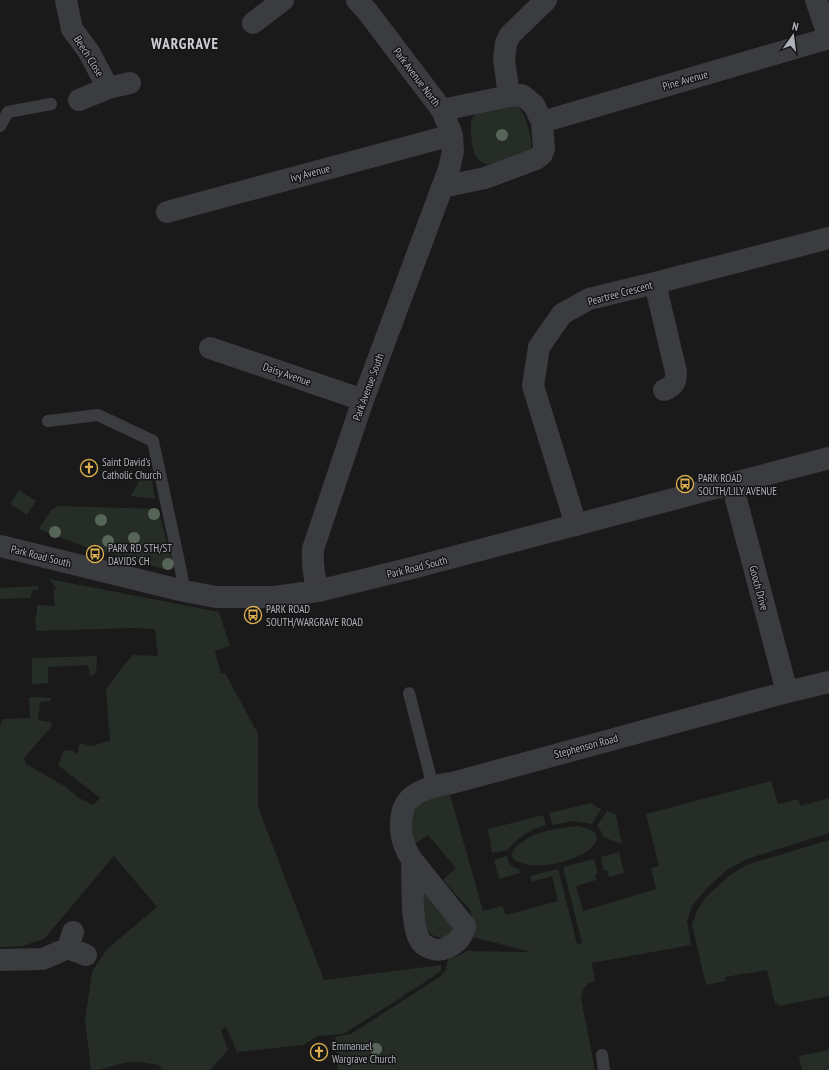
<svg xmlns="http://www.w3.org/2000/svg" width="829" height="1070" viewBox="0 0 829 1070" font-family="'PT Sans Narrow',sans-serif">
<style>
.green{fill:#262d27}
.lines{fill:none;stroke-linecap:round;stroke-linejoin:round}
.service{stroke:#3b3c40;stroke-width:12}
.minor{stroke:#3b3c40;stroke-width:22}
.tertiary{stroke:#3b3c40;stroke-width:22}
.tree{fill:#566558}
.labels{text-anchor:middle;stroke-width:3;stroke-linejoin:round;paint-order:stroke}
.street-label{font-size:11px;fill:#aeb1b9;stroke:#151516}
.poi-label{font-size:11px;fill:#aeb1b9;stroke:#151516;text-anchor:start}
.district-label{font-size:15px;font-weight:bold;letter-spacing:1px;fill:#ced0d6;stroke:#151516}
</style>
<rect width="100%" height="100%" fill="#1a1a1b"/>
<path class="green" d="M516 105C517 106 519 108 520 109 526 116 533 141 531 149 521 153 497 166 487 164 482 163 477 159 475 155 472 147 468 122 474 116 484 106 503 107 516 105Z
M147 472 151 475 155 499 131 496 143 474Z
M19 490 36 501 27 515 10 504Z
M59 506 158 509 173 565 172 569 167 570 85 547 39 529 52 509Z
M49 579 219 612 230 646 215 651 221 674 225 673 258 734V807L324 980 441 965V971L413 990 408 992 402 997 343 1034 318 1036 303 1045 237 1052 226 1027 221 1030 228 1050 210 1070H162L159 1065C151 1064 142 1062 134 1062 119 1062 106 1070 91 1070L85 1020 92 972 107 949 157 907 114 856 44 939 22 946 0 947V727L2 719 30 718 29 697 51 698 50 701 40 702 38 720 50 722 52 726 24 758 26 764 66 787 79 798 93 805 100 798 58 765 64 751 72 750 77 754 80 743 91 746 110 741 106 690 120 670 133 655 158 656 155 629 132 628 36 631 35 615H37V605L55 606 53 589H57Z
M38 586V590H33L30 598 0 599V588Z
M97 656 96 673 90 676 88 665 48 667V683L32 684V658Z
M771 781 778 804 798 799 801 806 829 798V833L747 859 728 869 708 887 692 906 687 921 691 945 592 963 595 981C585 983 583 989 581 998L595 1070H338L335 1039 336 1037 351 1034 441 976 446 969 448 959 465 953 466 951 531 952 469 936 472 918 470 910 443 880 456 868 428 835 413 845C412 839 411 832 410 826 410 804 431 796 449 791L483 911 502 906 506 915 558 901 552 876 531 882 530 876 558 869 577 944 582 943 563 867 594 859 598 873 595 874 596 880 576 886 583 911 656 889 651 868 659 866 646 814Z
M591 803 598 808H601V809L592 824 574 821 552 825 549 813Z
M607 811 615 814 616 816 622 844 603 837 601 831 597 826Z
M543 815 546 825C530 830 518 836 508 850L492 853 488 829Z
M578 826C604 831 601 844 581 855 570 860 557 864 545 865 525 867 494 860 525 840 541 830 560 828 578 826Z
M829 840V996L779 1006 778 1004H775L767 970 725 977V981L706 985 692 925 697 911 706 897 729 876 746 865Z
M619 852 624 873 609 877 607 870H604L601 857Z
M507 856C507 862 512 868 519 869L520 873 499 879 494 860Z
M425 891 451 918 452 931C444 940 435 939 427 930L422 895Z
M829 1050V1070H802L799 1056Z"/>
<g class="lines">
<path class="service" d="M0 126 8 112 51 104
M48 421 98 415 153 441 182 576 184 591
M409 693 433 787
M602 1055 604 1070"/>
<path class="minor" d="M66 0 72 29 89 52 108 88
M816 0 829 38
M253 23 283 0
M509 96 504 59 506 43 510 35 546 0
M79 100 108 88 130 83
M542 122 829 38
M442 187 485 178 536 159 542 154 544 149 542 122 534 105 522 95 509 96 442 110
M167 212 452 135
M655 283 676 372C676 382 674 386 664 390
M210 348 363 400
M732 484 787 692
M576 525 533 386 539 347 562 314 589 299 655 283 829 238
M318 591C314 577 312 564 313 549L363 400 449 169 453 151 452 135 442 110 367 11 357 0
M412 860C413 880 410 927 421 942 423 945 426 946 428 947 434 950 440 951 446 948 457 943 462 938 465 926L412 860C402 845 398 828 403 810 404 807 405 804 407 802 417 789 437 785 452 783L787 692 829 682
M73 932 68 948 86 955
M0 960 43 959 68 948"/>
<path class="tertiary" d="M0 546 184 591 216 597H274L318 591 412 568 829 458"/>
</g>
<g class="tree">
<circle cx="502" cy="135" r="6"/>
<circle cx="154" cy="514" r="6"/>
<circle cx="101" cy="520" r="6"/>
<circle cx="55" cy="532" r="6"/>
<circle cx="134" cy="538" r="6"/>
<circle cx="108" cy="541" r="6"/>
<circle cx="168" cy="564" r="6"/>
<circle cx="376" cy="1049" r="6"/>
</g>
<defs>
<g id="church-ring" transform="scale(0.9)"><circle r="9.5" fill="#151516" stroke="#deb14f" stroke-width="1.5"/><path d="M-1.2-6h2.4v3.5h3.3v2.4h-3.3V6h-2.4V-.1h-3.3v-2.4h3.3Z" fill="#deb14f"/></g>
<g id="bus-ring" transform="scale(0.9)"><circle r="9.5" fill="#151516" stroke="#deb14f" stroke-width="1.5"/><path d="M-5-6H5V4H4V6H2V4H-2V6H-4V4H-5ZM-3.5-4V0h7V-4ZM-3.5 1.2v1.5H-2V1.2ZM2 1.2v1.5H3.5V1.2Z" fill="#deb14f"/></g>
</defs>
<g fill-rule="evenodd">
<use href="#church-ring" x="89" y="468"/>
<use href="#bus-ring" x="685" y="484"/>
<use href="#bus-ring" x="95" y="554"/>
<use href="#bus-ring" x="253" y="615"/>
<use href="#church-ring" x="319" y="1052"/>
</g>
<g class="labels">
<g class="street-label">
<text transform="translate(89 56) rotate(58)" y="4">Beech Close</text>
<text transform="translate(417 77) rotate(53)" y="4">Park Avenue North</text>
<text transform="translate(685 80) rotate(-16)" y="4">Pine Avenue</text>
<text transform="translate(310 173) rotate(-15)" y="4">Ivy Avenue</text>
<text transform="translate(620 293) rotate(-15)" y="4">Peartree Crescent</text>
<text transform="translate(287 374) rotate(19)" y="4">Daisy Avenue</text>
<text transform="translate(368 387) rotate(-70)" y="4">Park Avenue South</text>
<text transform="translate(41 556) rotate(14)" y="4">Park Road South</text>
<text transform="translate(417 567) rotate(-14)" y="4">Park Road South</text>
<text transform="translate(759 588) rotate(75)" y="4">Gooch Drive</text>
<text transform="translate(586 746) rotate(-15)" y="4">Stephenson Road</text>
</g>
<g class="poi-label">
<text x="102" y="466">Saint David's<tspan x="102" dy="13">Catholic Church</tspan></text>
<text x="698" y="482">PARK ROAD<tspan x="698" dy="13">SOUTH/LILY AVENUE</tspan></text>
<text x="108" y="552">PARK RD STH/ST<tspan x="108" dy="13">DAVIDS CH</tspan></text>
<text x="266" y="613">PARK ROAD<tspan x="266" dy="13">SOUTH/WARGRAVE ROAD</tspan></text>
<text x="332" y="1050">Emmanuel<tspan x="332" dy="13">Wargrave Church</tspan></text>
</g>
<g class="district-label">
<text x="185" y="49">WARGRAVE</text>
</g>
</g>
<g transform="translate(793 36) rotate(14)" stroke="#151516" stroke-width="3" paint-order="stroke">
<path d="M0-3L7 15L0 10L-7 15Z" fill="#aeb1b9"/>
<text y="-6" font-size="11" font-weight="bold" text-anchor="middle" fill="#aeb1b9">N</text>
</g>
</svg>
